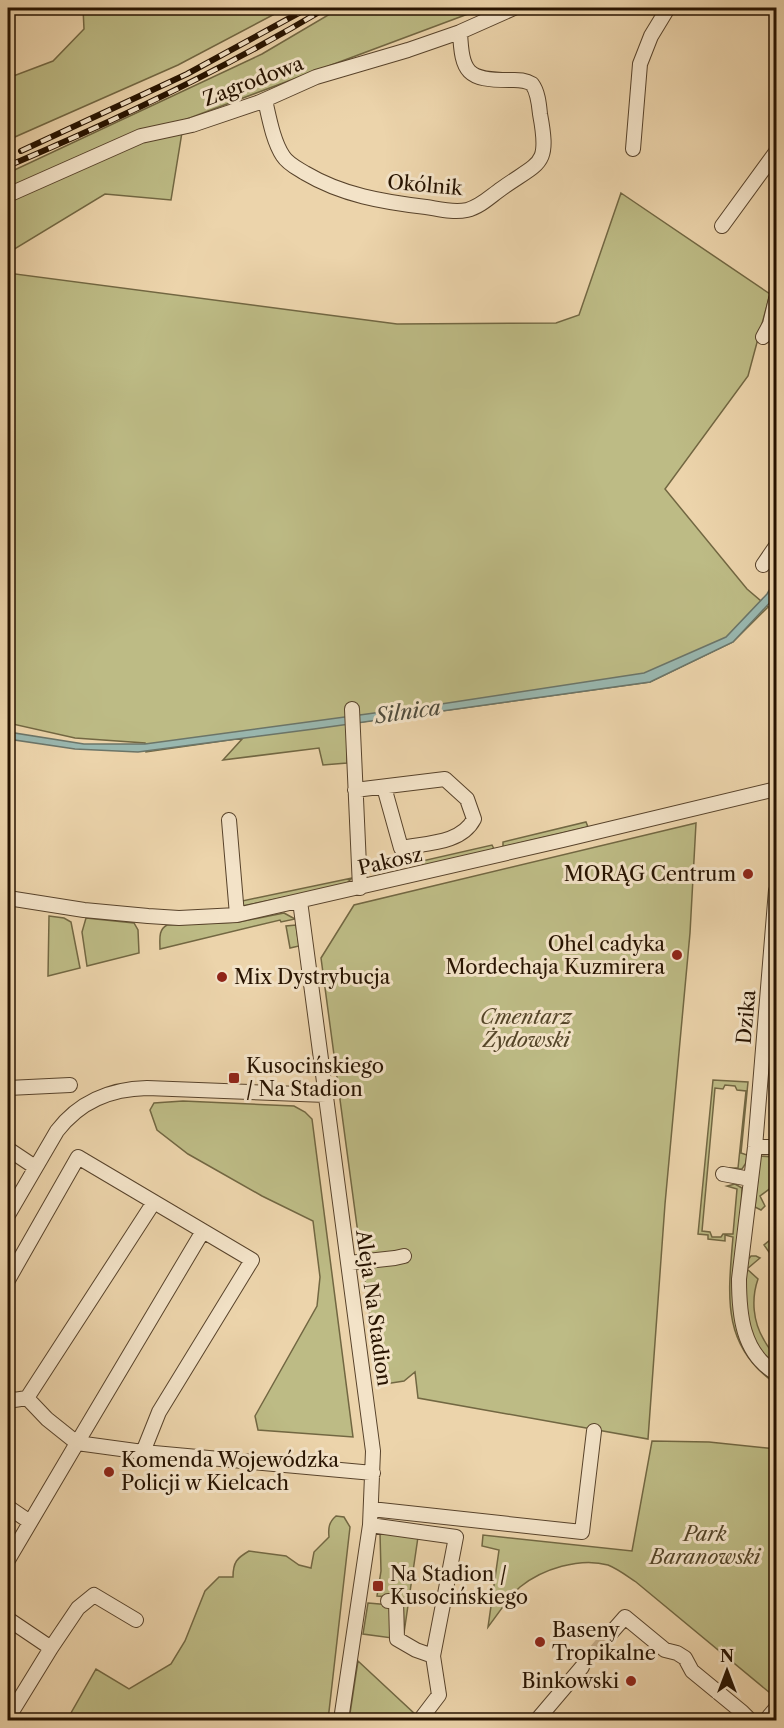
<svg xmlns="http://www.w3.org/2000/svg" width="784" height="1728" viewBox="0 0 784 1728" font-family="'Libre Caslon Text',serif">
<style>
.green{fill:#bdbb85;stroke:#726742;stroke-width:1.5}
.water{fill:#99b7af;stroke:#6b7569;stroke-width:1.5}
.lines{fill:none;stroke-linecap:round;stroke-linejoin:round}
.minor-tunnel{stroke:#c5ad89;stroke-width:14;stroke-dasharray:14 7;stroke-linecap:butt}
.minor-casing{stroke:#58432b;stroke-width:16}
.minor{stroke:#f3e3c8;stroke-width:14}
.rail-casing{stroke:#271300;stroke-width:6}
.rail{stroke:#f3e3c8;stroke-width:4;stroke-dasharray:11;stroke-linecap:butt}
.poi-dot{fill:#8f2418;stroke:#f3e3c8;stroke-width:2}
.labels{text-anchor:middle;stroke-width:6;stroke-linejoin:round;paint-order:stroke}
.street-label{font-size:20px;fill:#271300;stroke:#f3e3c8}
.poi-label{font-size:20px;fill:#271300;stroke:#f3e3c8;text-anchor:start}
.park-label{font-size:20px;font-style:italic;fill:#544528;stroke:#f3e3c8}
.water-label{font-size:21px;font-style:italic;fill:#4f4c3d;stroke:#f3e3c8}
</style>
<rect width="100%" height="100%" fill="#ecd4ab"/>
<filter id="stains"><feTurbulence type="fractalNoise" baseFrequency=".00333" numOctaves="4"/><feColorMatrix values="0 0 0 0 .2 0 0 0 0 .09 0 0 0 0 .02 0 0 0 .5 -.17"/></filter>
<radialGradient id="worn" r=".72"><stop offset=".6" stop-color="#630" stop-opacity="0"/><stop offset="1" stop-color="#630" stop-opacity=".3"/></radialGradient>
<path class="green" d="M83 8H286L178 65 8 140V78L53 61 84 29Z
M340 8H484L184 120 171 200 105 194 8 253V173L262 54Z
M621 193 770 294 748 376 665 489 747 589 768 607 733 642 650 682 347 724V763L323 765 319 748 223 760 243 738 146 752 145 743 75 738 8 723V273L397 324 556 323 579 315Z
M586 822 588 827 503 847V842Z
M696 823 690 933 665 1204 648 1439 418 1398 415 1372 404 1381 379 1385 363 1266 396 1252 361 1256 321 958 354 905Z
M492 845 494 849 423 866 422 861Z
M352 878 345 885 242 906V901Z
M284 913 295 919 281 922 280 920 160 949C160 939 158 930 167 925L239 922Z
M49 916 64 918 71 922 80 968 48 976Z
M86 918 134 923 138 930 139 953 87 966 82 932Z
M296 925 299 946 290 948 286 926Z
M713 1080 748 1082 741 1153 747 1155 746 1163 742 1169H729V1168H738L746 1091 737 1090 735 1086 725 1085 723 1089 715 1088 702 1231 710 1232 712 1237H721L723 1234H733L737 1189 727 1186 735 1184 742 1188 736 1318 776 1378V1384C721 1346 728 1296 733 1237L725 1235V1241L708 1239V1235L698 1234Z
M183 1101 294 1106 305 1112 312 1119 353 1437 258 1430 255 1416 317 1306 320 1277 313 1221 262 1196 188 1154 157 1130 150 1110 154 1103Z
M760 1156 776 1157V1184L760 1196 765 1206 761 1210 755 1207Z
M776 1235V1251L771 1255 764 1245Z
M751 1256H756L760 1258 747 1269 758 1279C751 1299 753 1322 764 1340 770 1351 776 1355 776 1369L756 1346 744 1312 747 1261Z
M652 1441 709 1442 776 1449V1698L636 1582C627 1576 618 1569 608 1565 580 1557 542 1569 520 1587 508 1598 498 1614 488 1627L499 1550 482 1546 483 1535 632 1551Z
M336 1516 344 1517 350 1527 328 1720H67L96 1669 129 1689 171 1664 185 1641 205 1591 219 1577H233C233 1562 237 1558 249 1551L286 1556 299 1565 311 1568 314 1552 329 1537C328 1528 329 1522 336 1516Z
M380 1533 418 1537 404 1633 403 1598 377 1596 381 1571Z
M368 1603 391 1605 392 1638 363 1634Z
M358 1661 416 1715 410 1720H349Z"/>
<path class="water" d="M776 579V596L733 642 650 682 314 729 138 752 75 749 8 739V732L84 744H145L441 704 644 673 726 637 767 594Z"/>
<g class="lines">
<path class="minor-tunnel" d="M582 1667 611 1633"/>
<g class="minor-casing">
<path id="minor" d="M265 100C269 117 273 141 283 156 288 164 297 168 305 173 342 195 383 202 426 207 439 209 453 213 467 210 480 207 491 196 501 189 540 161 550 167 540 114 539 104 538 92 532 84 524 79 517 80 509 80 467 80 462 73 460 32
M633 149 640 64 651 36 668 8
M8 195 141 136 192 125 260 102 316 77 408 50 460 32 514 8
M722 226 776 152
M763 337 770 324 776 299
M763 565 776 546
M352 709 360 888
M355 790 445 779 467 799 474 819C461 844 426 843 401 848L384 787
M229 820 237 915
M776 890 755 1147 739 1279C739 1314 742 1353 776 1373
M8 898 84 910 148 916 179 918 237 915 563 840 776 789
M300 901 373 1451 370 1525 341 1720
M8 1088 70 1085
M755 1147H776
M8 1149 35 1167
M723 1174 750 1179
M8 1215 57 1131C80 1101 110 1089 147 1088L326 1095
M349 1263 395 1258 404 1256
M8 1280 78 1157 252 1260 159 1412 143 1452
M8 1397 14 1400 27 1398 154 1202
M27 1398 47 1419 77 1443 203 1231
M8 1507 30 1522
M371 1509 582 1532 594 1431
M370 1525 456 1537 433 1656 416 1650 397 1639 396 1601H388
M8 1560 77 1443 143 1452 373 1473
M8 1619 51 1648 78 1608 94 1595 136 1620
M611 1633 625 1617 665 1650 677 1653 685 1658 692 1671 742 1712 750 1720
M8 1718 51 1648
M420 1720 439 1695 433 1656
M537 1720 582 1667
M766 1720 776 1708"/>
</g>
<use href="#minor" class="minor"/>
<g class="rail-casing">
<path id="rail" d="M21 151 187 74 308 8
M8 166C117 120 224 69 326 8"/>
</g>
<use href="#rail" class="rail"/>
</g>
<g class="poi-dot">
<circle cx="748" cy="874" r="6"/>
<circle cx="677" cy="955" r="6"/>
<circle cx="222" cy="977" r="6"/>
<rect x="228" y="1072" width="12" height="12" rx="3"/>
<circle cx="109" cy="1472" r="6"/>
<rect x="372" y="1580" width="12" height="12" rx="3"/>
<circle cx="540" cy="1642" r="6"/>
<circle cx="631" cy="1681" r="6"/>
</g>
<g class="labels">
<g class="street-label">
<text transform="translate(253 81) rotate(-21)" y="7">Zagrodowa</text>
<text transform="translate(425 185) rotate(5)" y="7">Okólnik</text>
<text transform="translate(390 861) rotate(-13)" y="7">Pakosz</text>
<text transform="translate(746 1017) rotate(-85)" y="7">Dzika</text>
<text transform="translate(374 1308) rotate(82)" y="7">Aleja Na Stadion</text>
</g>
<g class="poi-label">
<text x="736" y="881" text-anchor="end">MORĄG Centrum</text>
<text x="665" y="951" text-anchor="end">Ohel cadyka<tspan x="665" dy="23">Mordechaja Kuzmirera</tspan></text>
<text x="234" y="984">Mix Dystrybucja</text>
<text x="246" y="1073">Kusocińskiego<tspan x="246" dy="23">/ Na Stadion</tspan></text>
<text x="121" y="1467">Komenda Wojewódzka<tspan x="121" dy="23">Policji w Kielcach</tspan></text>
<text x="390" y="1581">Na Stadion /<tspan x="390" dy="23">Kusocińskiego</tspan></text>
<text x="552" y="1637">Baseny<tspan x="552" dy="23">Tropikalne</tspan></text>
<text x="619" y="1688" text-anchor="end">Binkowski</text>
</g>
<g class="park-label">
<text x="526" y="1024">Cmentarz<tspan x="526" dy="23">Żydowski</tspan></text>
<text x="705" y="1541">Park<tspan x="705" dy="23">Baranowski</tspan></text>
</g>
<g class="water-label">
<text transform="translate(408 712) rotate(-8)" y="7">Silnica</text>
</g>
</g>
<rect width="784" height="1728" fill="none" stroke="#ecd4ab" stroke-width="30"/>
<rect x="9" y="9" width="766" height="1710" fill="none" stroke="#271300" stroke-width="3"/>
<rect x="15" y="15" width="754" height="1698" fill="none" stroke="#271300" stroke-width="1.5"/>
<g transform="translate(727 1671)" stroke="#f3e3c8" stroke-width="4.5" paint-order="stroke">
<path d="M0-4.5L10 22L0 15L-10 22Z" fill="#271300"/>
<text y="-9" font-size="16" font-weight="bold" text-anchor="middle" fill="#271300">N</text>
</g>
<rect width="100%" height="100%" filter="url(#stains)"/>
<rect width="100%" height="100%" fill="url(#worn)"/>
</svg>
